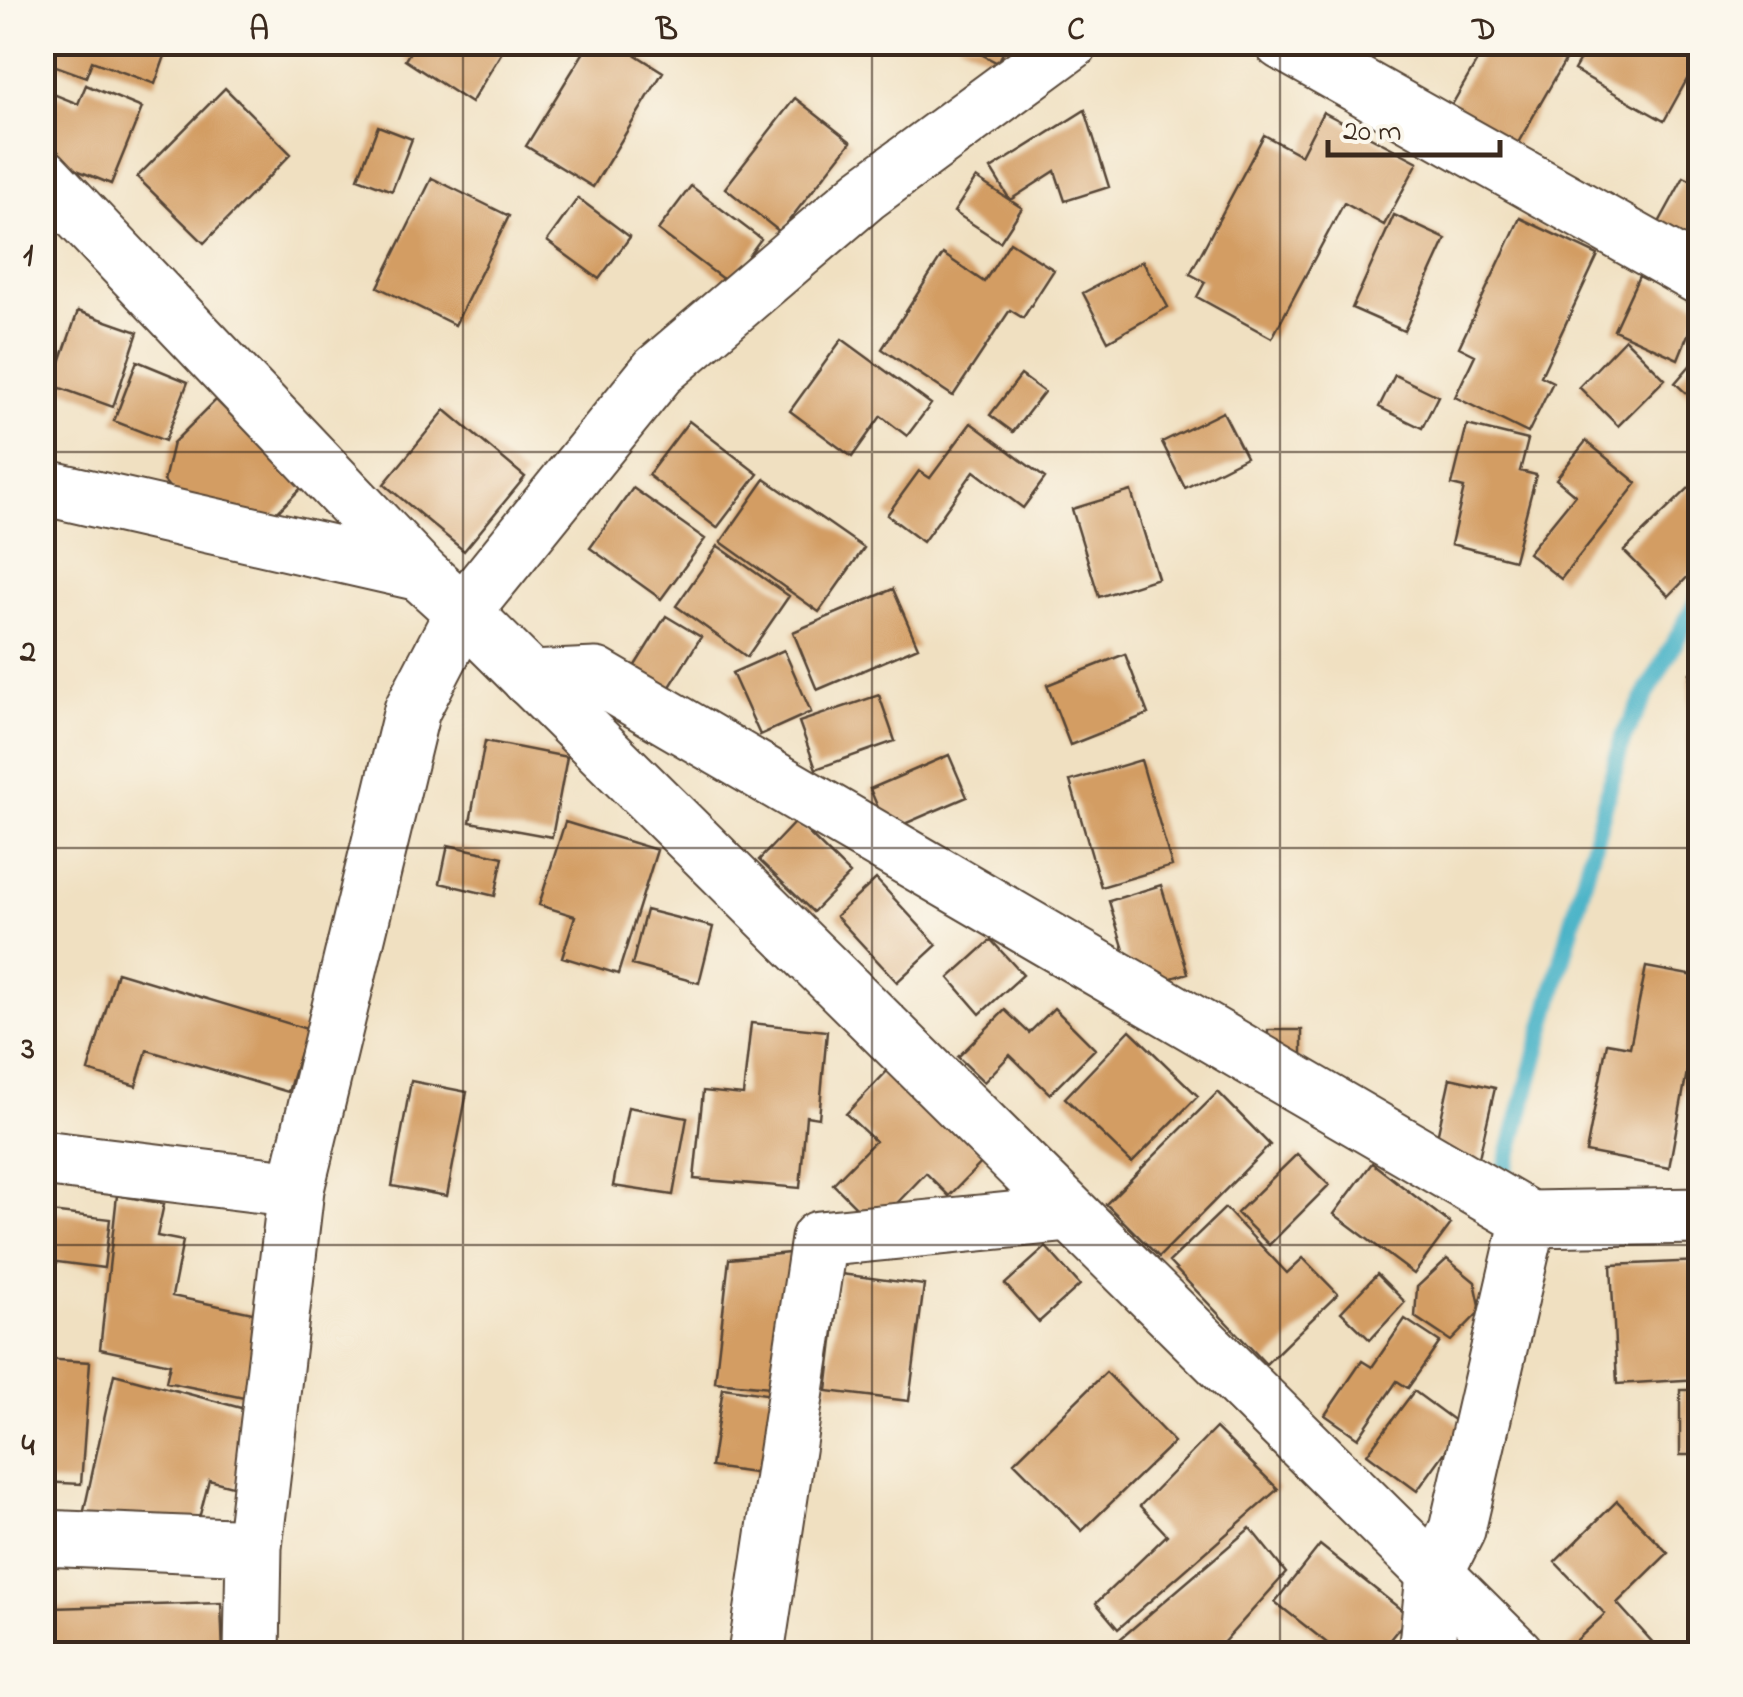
<svg xmlns="http://www.w3.org/2000/svg" width="1743" height="1697" viewBox="0 0 1743 1697" font-family="'Indie Flower',sans-serif">
<style>
.lines{fill:none;stroke-linecap:round;stroke-linejoin:round}
.stream{stroke:#49b3c7;stroke-width:18}
.building{fill:#d39d63}
.minor-casing{stroke:#564536;stroke-width:59}
.tertiary-casing{stroke:#564536;stroke-width:59}
.minor{stroke:#fff;stroke-width:55}
.tertiary{stroke:#fff;stroke-width:55}
.grid{fill:none;stroke:#3b2a1e;stroke-width:2.5;stroke-opacity:0.55}
.neatline{fill:none;stroke:#3b2a1e;stroke-width:4}
.grid-label{font-size:32px;text-anchor:middle;font-weight:bold;fill:#3b2a1e}
</style>
<rect width="100%" height="100%" fill="#fbf7ec"/>
<filter id="ink" filterUnits="userSpaceOnUse"><feTurbulence type="fractalNoise" baseFrequency=".01" numOctaves="2"/><feDisplacementMap in="SourceGraphic" scale="20" xChannelSelector="R" yChannelSelector="G"/><feConvolveMatrix kernelMatrix="1 2 1 2 8 2 1 2 1" color-interpolation-filters="sRGB"/></filter>
<filter id="wash" filterUnits="userSpaceOnUse"><feTurbulence type="fractalNoise" baseFrequency=".0048" numOctaves="4" result="noise"/><feDisplacementMap in="SourceGraphic" scale="40" xChannelSelector="R" yChannelSelector="G"/><feGaussianBlur stdDeviation="2.25" result="paint"/><feColorMatrix in="noise" values="0 0 0 0 0 0 0 0 0 0 0 0 0 0 0 0 0 1.4 0 .05"/><feComposite in="paint" operator="in"/></filter>
<g filter="url(#wash)">
<rect width="100%" height="100%" fill="#f0e0c1"/>
<g class="lines">
<path class="stream" d="M1503 1195 1501 1185 1623 737 1700 596"/>
</g>
<g id="blocks">
<path class="building" d="M47 42H170L155 84 92 61 86 77 42 61Z
M416 42H508L471 103 405 60Z
M590 42H615L663 72 593 187 526 146Z
M958 42H1008L998 63Z
M1488 42H1553L1570 52 1511 155 1445 117Z
M1590 42H1658L1696 63 1664 121 1574 70Z
M86 85 142 108 111 184 42 156V112L51 93 78 104Z
M225 88 291 154 204 243 137 177Z
M795 98 851 142 780 232 725 188Z
M1085 110 1109 187 1065 201 1055 171 1010 200 991 169Z
M1323 112 1418 162 1384 225 1344 203 1272 338 1197 297 1205 282 1190 274 1264 135 1301 155Z
M378 126 412 139 392 191 358 178Z
M1684 177 1700 185V255L1655 230Z
M432 178 509 216 455 325 378 287Z
M976 178 1022 208 1000 242 954 212Z
M691 186 761 239 728 283 658 230Z
M578 198 630 237 599 279 547 241Z
M1394 215 1446 239 1404 331 1352 308Z
M1520 218 1598 255 1541 376 1553 382 1528 433 1455 397 1475 355 1459 347Z
M1010 242 1054 270 1023 318 1010 310 953 396 882 349 943 254 984 282Z
M1143 261 1168 307 1108 341 1083 293Z
M1639 276 1700 305 1678 359 1614 330Z
M78 311 138 332 113 407 52 385Z
M842 339 931 404 907 436 881 416 852 457 790 411Z
M1625 339 1665 379 1618 426 1579 387Z
M1700 354V406L1675 383Z
M137 361 188 382 165 441 114 421Z
M1021 375 1044 392 1013 432 990 415Z
M1395 375 1438 396 1422 428 1379 407Z
M216 400 303 486 264 526 192 514 164 481 173 443Z
M445 410 525 477 464 551 384 484Z
M1223 412 1246 457 1185 488 1162 442Z
M689 421 758 474 717 528 648 475Z
M971 423 1045 478 1023 508 974 471 923 542 887 515 919 471 930 478Z
M1467 425 1528 440 1520 471 1536 475 1514 560 1451 544 1464 488 1452 485Z
M1586 441 1637 483 1561 579 1528 553 1575 495 1556 479Z
M765 479 864 548 819 612 721 542Z
M1696 481 1700 486V564L1669 596 1624 551Z
M633 488 705 539 661 599 590 548Z
M1131 491 1158 578 1099 597 1072 509Z
M718 546 789 596 747 657 676 606Z
M893 589 918 647 817 690 793 632Z
M666 616 701 637 663 698 629 675Z
M784 650 811 712 760 735 732 673Z
M1125 654 1148 714 1070 745 1047 685Z
M1690 673H1700V762H1687Z
M879 695 895 741 816 769 799 722Z
M485 741 567 757 552 837 470 822Z
M949 755 967 797 888 831 870 789Z
M1141 760 1172 866 1101 887 1070 781Z
M796 821 850 874 813 912 759 860Z
M565 822 657 850 618 974 562 957 575 916 539 905Z
M448 845 503 857 495 896 440 883Z
M876 879 937 945 897 982 836 916Z
M1161 885 1188 973 1136 989 1109 901Z
M646 910 713 927 699 983 632 965Z
M991 940 1023 975 980 1014 949 978Z
M1646 967 1700 977V1002L1669 1168 1586 1152 1607 1043 1630 1047Z
M117 972 307 1029 288 1092 147 1050 136 1086 88 1071Z
M1054 1008 1095 1049 1050 1094 1010 1055 984 1082 958 1057 1005 1010 1029 1033Z
M751 1023 827 1031 819 1118 806 1116 800 1188 694 1179 703 1091 743 1095Z
M1130 1030 1198 1096 1132 1163 1065 1098Z
M1268 1030H1302V1060H1268Z
M893 1065 987 1157 949 1196 926 1173 875 1226 833 1184 875 1141 846 1114Z
M1450 1078 1495 1088 1477 1166 1433 1155Z
M411 1081 467 1092 447 1196 392 1186Z
M1218 1092 1270 1145 1159 1257 1106 1204Z
M628 1107 687 1118 673 1195 613 1186Z
M1297 1154 1329 1185 1269 1245 1237 1213Z
M1372 1163 1451 1224 1414 1274 1334 1214Z
M117 1195 164 1204 157 1236 183 1241 172 1296 267 1316 249 1399 166 1382 170 1364 100 1349Z
M1225 1208 1287 1273 1303 1258 1338 1294 1266 1364 1169 1262Z
M42 1211 110 1219 104 1268 42 1260Z
M1046 1247 1080 1285 1039 1322 1005 1284Z
M800 1252 782 1388 715 1382 729 1259Z
M1447 1259 1475 1282 1481 1310 1451 1341 1415 1317 1417 1287Z
M1700 1261V1379L1617 1384 1611 1265Z
M841 1274 924 1285 909 1401 827 1391Z
M1377 1274 1405 1302 1370 1340 1341 1312Z
M1405 1319 1440 1342 1408 1388 1397 1381 1358 1438 1325 1415 1362 1361 1372 1367Z
M42 1359 90 1362 81 1484 42 1482Z
M1106 1372 1174 1442 1082 1531 1014 1462Z
M114 1374 256 1412 236 1487 209 1480 196 1530 80 1529Z
M723 1388 780 1396 768 1475 711 1467Z
M1680 1390H1700V1455H1680Z
M1414 1391 1463 1427 1417 1491 1367 1454Z
M1216 1428 1278 1489 1118 1629 1096 1603 1167 1535 1140 1506Z
M1617 1501 1668 1553 1617 1603 1655 1645 1645 1654H1570L1566 1650 1605 1614 1555 1562Z
M1250 1528 1286 1573 1213 1654H1137L1119 1640Z
M1320 1545 1409 1616 1378 1654H1341L1275 1602Z
M221 1603 223 1654H53L52 1608Z"/>
</g>
</g>
<g filter="url(#ink)">
<use href="#blocks" fill-opacity="0" stroke="#564536" stroke-width="2.5"/>
<g class="lines">
<g class="minor-casing">
<path id="minor" d="M1282 42 1700 277
M42 487 420 573
M530 679 596 676 1529 1219 1700 1216
M42 1158 296 1189
M42 1538 254 1547
M252 1654 254 1547 296 1189 412 710 463 612 658 371 865 194 1071 42
M756 1654 819 1239 1070 1214
M1426 1654 1434 1575 1457 1530 1529 1219"/>
</g>
<g class="tertiary-casing">
<path id="tertiary" d="M42 175 420 573 463 612 1516 1654"/>
</g>
<use href="#minor" class="minor"/>
<use href="#tertiary" class="tertiary"/>
</g>
</g>
<path class="grid" d="M463 42V1654M872 42V1654M1280 42V1654M42 452H1700M42 848H1700M42 1245H1700"/>
<rect width="1743" height="1697" fill="none" stroke="#fbf7ec" stroke-width="110"/>
<path d="M1328 140v15h172v-15" fill="none" stroke="#3b2a1e" stroke-width="5"/>
<text x="1343" y="140" font-size="30" fill="#3b2a1e" stroke="#fbf7ec" stroke-width="8" paint-order="stroke">20 m</text>
<rect x="55" y="55" width="1633" height="1587" class="neatline"/>
<g class="grid-label">
<text x="259" y="39">A</text>
<text x="667" y="39">B</text>
<text x="1076" y="39">C</text>
<text x="1484" y="39">D</text>
<text x="28" y="265">1</text>
<text x="28" y="661">2</text>
<text x="28" y="1058">3</text>
<text x="28" y="1455">4</text>
</g>
</svg>
